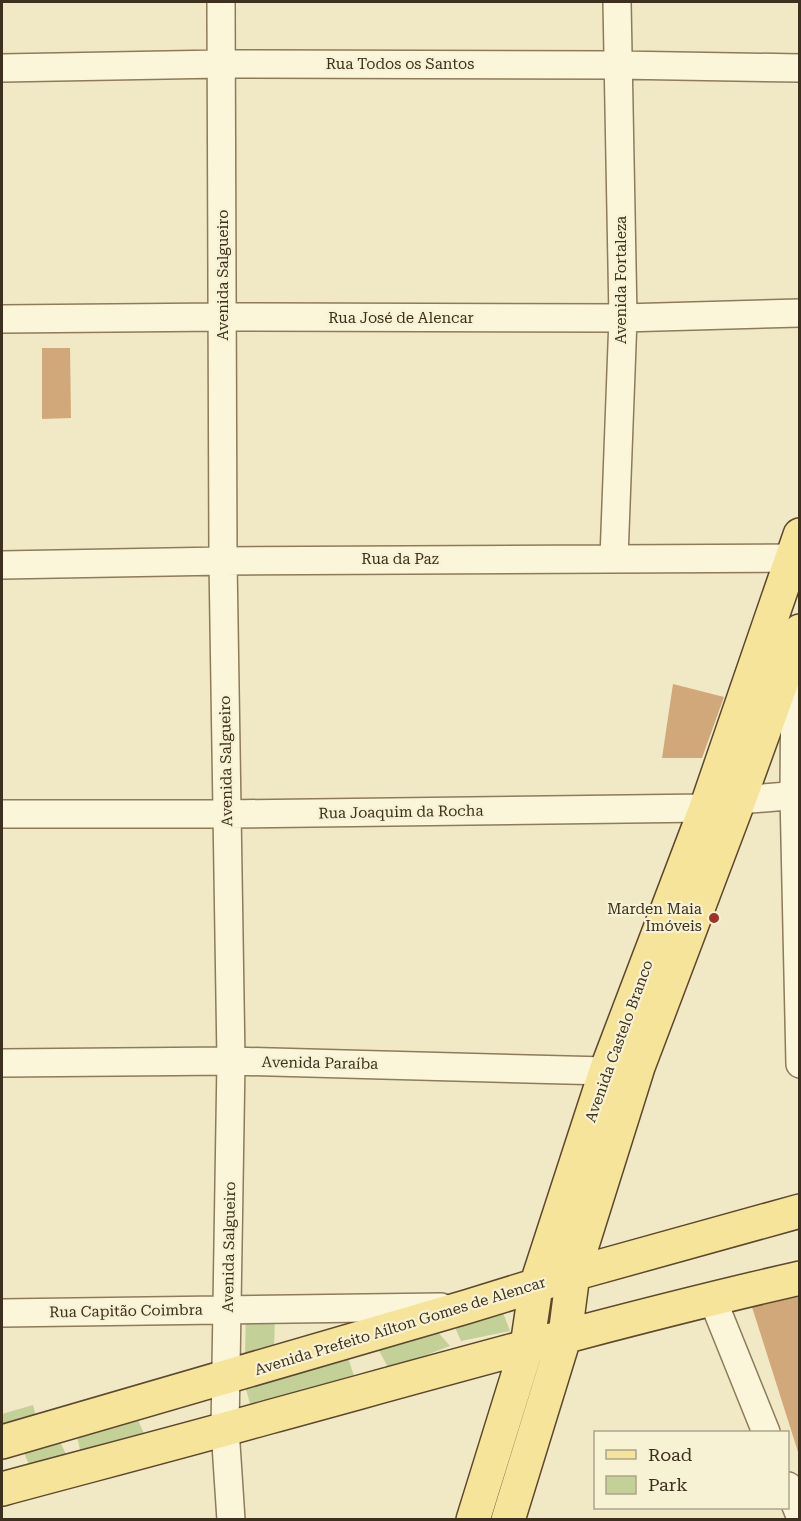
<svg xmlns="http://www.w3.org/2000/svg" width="801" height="1521" viewBox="0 0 801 1521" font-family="'Roboto Serif',serif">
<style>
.green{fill:#c3d098}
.building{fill:#d1a879}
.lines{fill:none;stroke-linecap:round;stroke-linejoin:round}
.minor-casing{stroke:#8d7b5a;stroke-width:30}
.major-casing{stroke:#5b482e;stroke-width:36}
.minor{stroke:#fbf5d9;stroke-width:27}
.major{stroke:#f6e49b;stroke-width:33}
.poi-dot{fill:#a03326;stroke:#f8f2d5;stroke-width:2}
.labels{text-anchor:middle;stroke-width:4.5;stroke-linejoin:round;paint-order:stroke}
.street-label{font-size:15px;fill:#3d301e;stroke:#f8f2d5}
.poi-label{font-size:15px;fill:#3d301e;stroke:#f8f2d5;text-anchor:end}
</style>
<rect width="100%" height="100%" fill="#f1e9c5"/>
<path class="green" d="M500 1305 510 1331 461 1341 450 1316Z
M246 1314 275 1315 274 1352H245Z
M430 1323 450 1346 389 1369 372 1338Z
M345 1348 354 1376 251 1407 243 1379Z
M33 1405 38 1424 2 1435V1414Z
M134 1411 146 1438 82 1459 75 1427Z
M55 1432 68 1458 32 1472 20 1443Z"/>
<path class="building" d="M42 348H70L71 418 42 419Z
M673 684 724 697 702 758H662Z
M800 1296V1455H799L752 1307Z"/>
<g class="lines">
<g class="minor-casing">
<path id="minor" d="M221 2 223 561 231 1061 225 1429 231 1520
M2 68 221 64 618 65 800 68
M2 319 223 317 623 318 800 313
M614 558 623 318 617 2
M2 565 223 561 800 558
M795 657 794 795 800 1064
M2 814H226L706 808 739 800 800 795
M2 1063 231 1061 606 1071 625 1069
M712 1298 766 1432
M2 1313 441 1307
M788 1486 800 1516"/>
</g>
<g class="major-casing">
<path id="major" d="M2 1442 466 1307 573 1274 800 1211
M2 1489C91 1465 180 1442 269 1417 445 1369 621 1319 800 1278
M473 1520 527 1346 536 1286 606 1071 706 808 800 535
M508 1520 565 1335 573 1274 638 1067 739 800 800 631"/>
</g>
<use href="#minor" class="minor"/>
<use href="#major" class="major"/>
</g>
<circle class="poi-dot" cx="714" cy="918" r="6"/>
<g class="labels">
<g class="street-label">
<text x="400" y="69">Rua Todos os Santos</text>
<text transform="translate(223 275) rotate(-90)" y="5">Avenida Salgueiro</text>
<text transform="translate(621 280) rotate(-90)" y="5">Avenida Fortaleza</text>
<text x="401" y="323">Rua José de Alencar</text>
<text x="400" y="564">Rua da Paz</text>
<text transform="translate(226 761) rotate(-91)" y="5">Avenida Salgueiro</text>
<text transform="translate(401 812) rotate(-1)" y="5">Rua Joaquim da Rocha</text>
<text transform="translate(619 1041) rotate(-70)" y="5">Avenida Castelo Branco</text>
<text transform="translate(320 1063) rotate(1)" y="5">Avenida Paraíba</text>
<text transform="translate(229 1247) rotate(-89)" y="5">Avenida Salgueiro</text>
<text transform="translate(126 1311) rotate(-1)" y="5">Rua Capitão Coimbra</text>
<text transform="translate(400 1326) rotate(-17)" y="5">Avenida Prefeito Aílton Gomes de Alencar</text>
</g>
<g class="poi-label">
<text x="702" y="914">Marden Maia<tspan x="702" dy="17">Imóveis</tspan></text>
</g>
</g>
<rect width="801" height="1521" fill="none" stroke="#3d301e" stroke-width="6"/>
<rect x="594" y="1431" width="195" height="78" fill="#f8f2d5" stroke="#ada48c" stroke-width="1.5"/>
<rect x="606" y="1450" width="30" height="9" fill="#f6e49b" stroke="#ada48c" stroke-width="1.5"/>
<text x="648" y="1461" font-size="18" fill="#3d301e">Road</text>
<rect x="606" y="1476" width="30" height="18" fill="#c3d098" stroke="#ada48c" stroke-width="1.5"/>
<text x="648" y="1491" font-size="18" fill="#3d301e">Park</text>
</svg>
